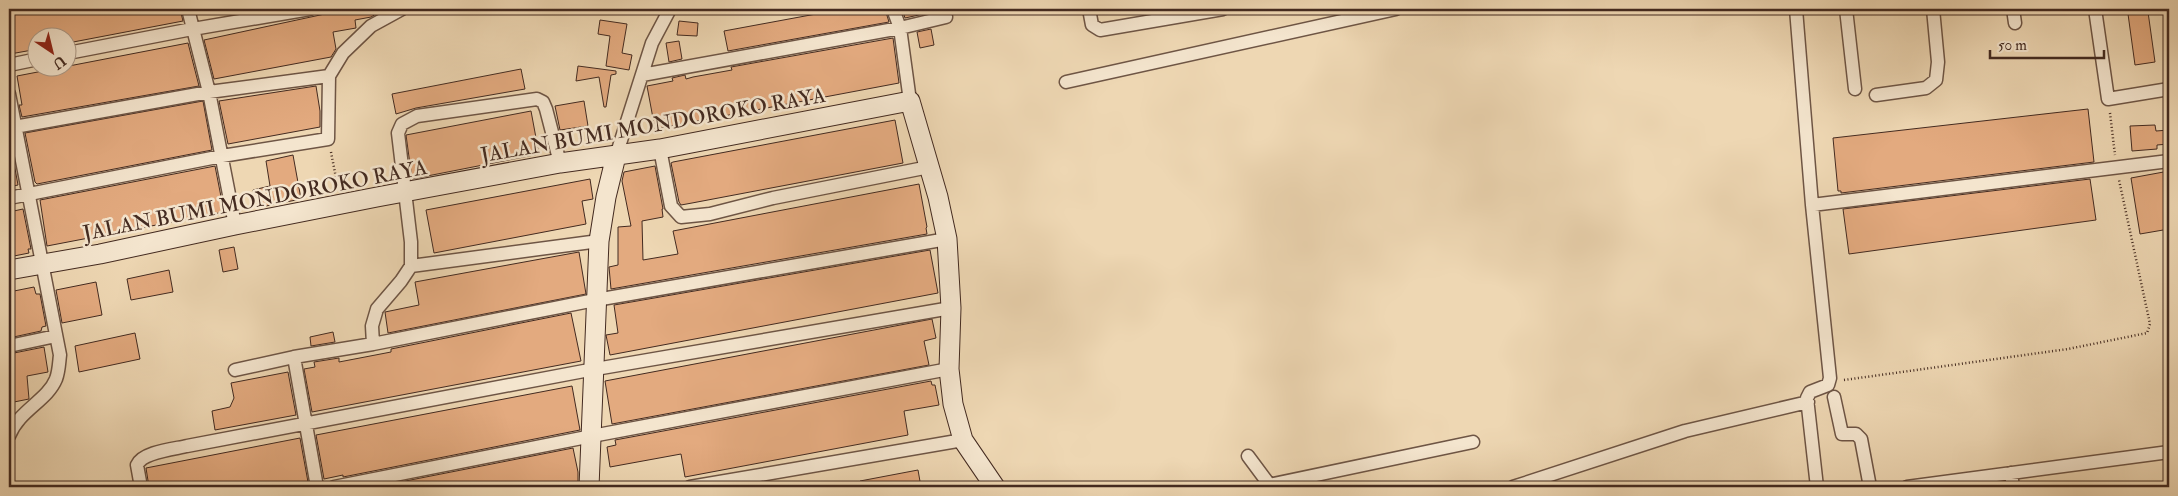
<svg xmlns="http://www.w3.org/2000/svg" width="2178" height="496" viewBox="0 0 2178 496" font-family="'IM FELL Double Pica',serif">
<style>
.building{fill:#e3aa7f;stroke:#432a20}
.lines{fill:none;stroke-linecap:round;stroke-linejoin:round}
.street-casing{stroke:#6e5545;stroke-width:15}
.secondary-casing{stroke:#432a20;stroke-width:21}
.path{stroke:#432a20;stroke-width:2.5;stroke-dasharray:1 2.5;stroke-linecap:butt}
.street{stroke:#f4e5ce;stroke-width:12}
.secondary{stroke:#f4e5ce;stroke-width:19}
.labels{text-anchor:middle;stroke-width:5;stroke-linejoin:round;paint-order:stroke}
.street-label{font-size:21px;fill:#432a20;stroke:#f4e5ce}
</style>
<rect width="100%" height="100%" fill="#eed7b3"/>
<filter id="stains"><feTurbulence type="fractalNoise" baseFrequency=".004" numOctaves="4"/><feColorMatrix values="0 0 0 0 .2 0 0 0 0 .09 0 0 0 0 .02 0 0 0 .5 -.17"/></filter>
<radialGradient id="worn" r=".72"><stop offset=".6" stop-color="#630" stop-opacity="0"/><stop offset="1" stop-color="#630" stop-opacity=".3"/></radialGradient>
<path class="building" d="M9 9H180L183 21 68 43V38H38V49L10 54Z
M348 9H381V11L371 17 355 20 356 28 333 32 336 49 331 57 214 79 204 40Z
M843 9H885L889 22 728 51 724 31Z
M902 9H927L928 13 905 18Z
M2148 12 2155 62 2135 65 2128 14Z
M600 20 627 24 622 53 632 55 629 70 606 66 610 36 598 34Z
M679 21 698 23 697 36 677 35Z
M931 29 934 45 920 48 917 32Z
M893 38 899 83 655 129 647 86 673 81 672 78 685 75 686 79 693 77 732 70 731 67Z
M679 41 682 59 669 62 666 43Z
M188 43 199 86 22 117 19 105H22L17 76Z
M578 66 616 71V74L611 75 606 107H604L599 77 576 81Z
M521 69 525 89 416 108 396 114 392 94Z
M316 86 320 111V127L228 144 219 101Z
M203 101 212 150 37 184 35 182 25 133Z
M584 101 588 126 560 130 555 106Z
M2088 109 2094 162 1841 193V191H1838L1833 138Z
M531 111 539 154 412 179 406 135Z
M895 120 903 163 692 203 681 205 679 202 671 163 673 162Z
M2155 125 2156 131 2169 130V144L2157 145V149L2132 151 2130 126Z
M9 136 18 185 9 187Z
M293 155 301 199 256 208 253 190 270 186 266 161Z
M215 166 224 212 47 246 40 200Z
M655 166 663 209H662L663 217 642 221 643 260 678 254 673 231 919 184 927 227 926 228 927 234 611 289 609 267 618 265V227L631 226 622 181 624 172Z
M2169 171V229L2140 234 2131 178Z
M590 179 593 199 582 201 586 224 434 253 426 210Z
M2090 179 2096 220 1849 254 1843 209Z
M23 209 31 249H28L29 253 9 257V212Z
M234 247 238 269 223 272 219 250Z
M930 250 938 293 610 355 606 335 618 333 614 305Z
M579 252 586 294 388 333 385 312 419 305 415 282Z
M169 270 173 292 131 300 127 279Z
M96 282 102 315 62 323 56 290Z
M34 287 36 294H40L46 326 42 327 41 331 9 338V292Z
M571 313 581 361 312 412 304 369 315 367 314 362 339 358V362L391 352V349Z
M932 319 936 338 924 341 929 365 612 424 605 381Z
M333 332 335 342 311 346 310 337Z
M135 333 140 359 79 372 75 346Z
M44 347 48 372 27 376 29 399 9 403V354Z
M288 372 296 415 215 430 212 411 230 407 234 398 231 383Z
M931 381 932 385H935L939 405 904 411 908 435 685 477 681 454 610 467 607 447 616 445 615 440Z
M572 386 580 430 343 477V475L324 479 316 435Z
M300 438 308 482 279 487H149L146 468Z
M573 448 578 472V487H375Z
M918 470 921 487H861L860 481Z"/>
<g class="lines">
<g class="street-casing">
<path id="street" d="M188 9 209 92 235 225
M893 9 900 28 910 101
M1089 9 1092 25 1100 30 1223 9
M1796 9 1812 205 1830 378 1828 385 1810 392 1807 398 1817 487
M1846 9 1855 89
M2013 9 2015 23
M2095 9 2108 99 2169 89
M68 53 187 30 310 9
M9 65 38 59
M642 75 900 28 946 17
M1066 82 1396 9
M9 94 60 355C59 363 59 371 56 379 47 401 19 410 9 436
M1876 95 1926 88 1936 80 1938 62 1933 9
M9 128 209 92 329 76
M660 149 671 206 681 217 710 214 773 198 929 167
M616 156 652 43 670 9
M9 198 222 156 328 139 329 76 343 53 371 26 402 9
M1812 205 2169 161
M411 266 599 241
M373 344 372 326 377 309 401 281 411 266V242L398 133 402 124 417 116 537 99 543 102 546 109 560 163
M9 346 56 336
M294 357 317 487
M235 370 294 357 373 344 590 301 947 239
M1834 397 1842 434H1856L1861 439 1870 487
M1248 456 1271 487
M2011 473 2013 487
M1269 485 1473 442
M141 487 137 465C142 452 174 449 187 446L584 371 951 308
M334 487 592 436 949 369
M690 487 963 440
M1513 487 1685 431 1808 402
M1907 487 2169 452"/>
</g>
<g class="secondary-casing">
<path id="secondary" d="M9 270 100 254 235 225 377 197 560 163 660 149 910 101 938 197 947 239 951 308 949 369 953 404 963 440 995 487
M589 487 599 241 606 197 616 156"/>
</g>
<path class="path" d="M2110 113 2115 155
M331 152 338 188
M1844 380 2068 349 2147 333 2150 324 2119 180"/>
<use href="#street" class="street"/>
<use href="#secondary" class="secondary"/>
</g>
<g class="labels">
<g class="street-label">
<text transform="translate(653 125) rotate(-10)" y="7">JALAN BUMI MONDOROKO RAYA</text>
<text transform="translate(255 200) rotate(-11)" y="7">JALAN BUMI MONDOROKO RAYA</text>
</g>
</g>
<rect width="2178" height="496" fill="none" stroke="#eed7b3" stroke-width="30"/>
<rect x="10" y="10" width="2158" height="476" fill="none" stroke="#432a20" stroke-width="2.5"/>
<rect x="15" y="15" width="2148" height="466" fill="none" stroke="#432a20"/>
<g transform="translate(52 52) rotate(145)"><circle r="24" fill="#f4e5ce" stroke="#ad9a88"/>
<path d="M0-4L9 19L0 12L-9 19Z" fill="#8f2418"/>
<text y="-8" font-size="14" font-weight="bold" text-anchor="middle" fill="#432a20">U</text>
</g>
<path d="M1990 50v8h114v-8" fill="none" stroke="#432a20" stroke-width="2.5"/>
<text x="1998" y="50" font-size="15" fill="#432a20" stroke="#f4e5ce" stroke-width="4" paint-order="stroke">50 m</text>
<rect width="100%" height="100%" filter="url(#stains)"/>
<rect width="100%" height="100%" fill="url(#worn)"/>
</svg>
